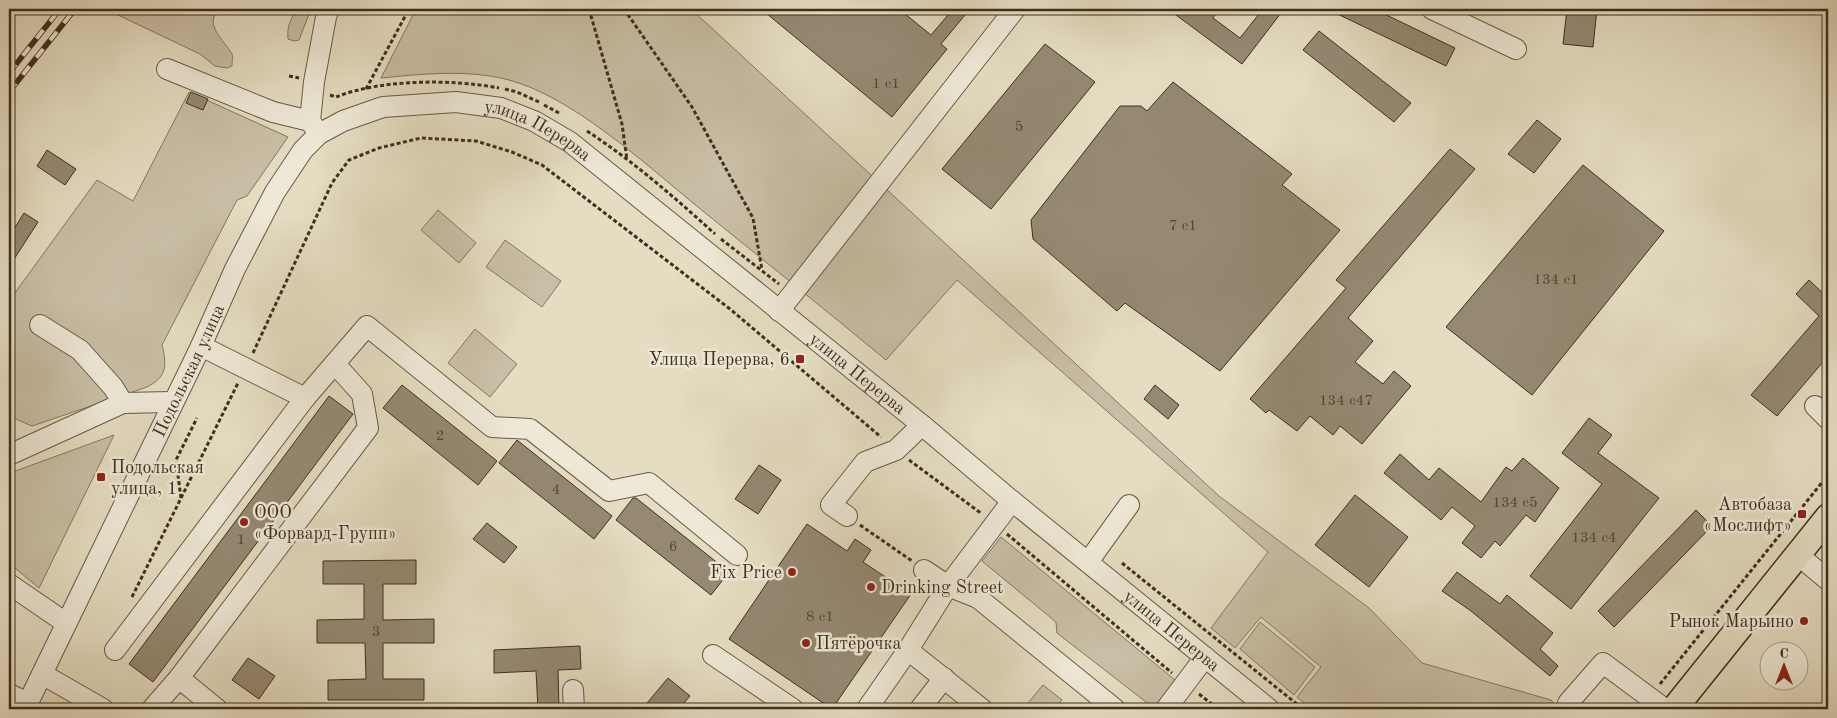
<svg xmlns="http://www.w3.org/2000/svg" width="1837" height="718" viewBox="0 0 1837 718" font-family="'Old Standard TT',serif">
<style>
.green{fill:#c9bfa6;stroke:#847762}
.building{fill:#958973;stroke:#3e2f1d}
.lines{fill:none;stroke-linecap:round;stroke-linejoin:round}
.minor-casing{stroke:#685a46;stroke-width:22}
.major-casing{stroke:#3e2f1d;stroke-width:28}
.path{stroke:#3e2f1d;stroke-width:3;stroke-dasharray:4 2.5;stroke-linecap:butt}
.minor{stroke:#eee9d7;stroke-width:20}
.major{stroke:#e5ddc2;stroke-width:25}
.rail-casing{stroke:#3e2f1d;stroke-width:5.5}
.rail{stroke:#eee9d7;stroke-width:4;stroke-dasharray:11;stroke-linecap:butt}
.poi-dot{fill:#8f2418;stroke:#eee9d7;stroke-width:2}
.labels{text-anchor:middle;stroke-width:5;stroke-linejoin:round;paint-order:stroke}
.number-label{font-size:15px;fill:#544632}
.street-label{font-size:18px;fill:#3e2f1d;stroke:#eee9d7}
.poi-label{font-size:18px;fill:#3e2f1d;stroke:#eee9d7;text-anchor:end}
</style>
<rect width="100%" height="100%" fill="#e5ddc2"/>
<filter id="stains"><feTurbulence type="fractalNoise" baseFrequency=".004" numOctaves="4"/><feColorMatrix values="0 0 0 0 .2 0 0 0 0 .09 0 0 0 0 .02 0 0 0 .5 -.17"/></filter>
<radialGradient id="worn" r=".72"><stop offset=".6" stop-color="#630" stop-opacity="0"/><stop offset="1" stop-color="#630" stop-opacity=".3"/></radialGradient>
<path class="green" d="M112 9H221C201 23 225 41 232 54 233 56 232 62 232 66L227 68 215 66 200 54 118 15Z
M299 9H311L299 40 294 41 288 39C287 26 290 18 299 9Z
M416 9H691L1219 496 1369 608 1422 663 1551 700 1559 709H1312L1297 697 1321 667 1261 617 1235 648 1211 628 1268 552 957 280 886 360C822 307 757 255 693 203 642 161 572 97 509 80 467 69 423 74 381 78Z
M189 92 288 137 247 196 237 200 162 345C167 365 167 377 147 387L32 426 9 416V301L97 180 133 201Z
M438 210 476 243 459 263 421 230Z
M505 240 561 281 542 307 486 267Z
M475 329 517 364 490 397 448 363Z
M114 435 39 588 9 563V477L10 473Z
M1001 537 1175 680 1155 709 1057 633 1056 622 982 561Z
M1260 622 1315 667 1294 695 1240 649Z
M1043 685 1062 700 1055 709H1023Z"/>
<path class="building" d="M761 9H899L931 35 953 9H970L941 44 947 49 892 117Z
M1168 9H1219L1213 18 1240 38 1263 9H1284L1242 64Z
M1327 9H1374L1455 48 1446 66Z
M1567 9H1597L1593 47 1563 44Z
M1319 31 1411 103 1394 122 1303 50Z
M1045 44 1095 82 991 209 942 169Z
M1173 82 1292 174 1282 185 1340 230 1220 371 1125 303 1117 311 1033 239 1031 220 1120 106H1141L1147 111Z
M191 92 208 99 203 110 186 103Z
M1537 120 1561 139 1534 173 1508 154Z
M1450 149 1475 169 1348 318 1373 341 1355 362 1383 384 1394 371 1411 386 1362 444 1340 426 1333 435 1310 416 1297 431 1269 410 1266 413 1250 399 1346 288 1336 280Z
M47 150 76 169 65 185 37 166Z
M1583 165 1664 231 1532 395 1446 327Z
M24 213 38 222 9 267V237Z
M1809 280 1828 298V356L1777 416 1751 395 1819 316 1796 294Z
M402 385 497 461 478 485 383 408Z
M1155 385 1179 405 1168 419 1144 399Z
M329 396 353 414 153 682 129 664Z
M1589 418 1612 435 1598 453 1659 498 1571 609 1530 576 1602 484 1562 453Z
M517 440 612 516 594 539 499 463Z
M1400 454 1429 480 1439 468 1481 502 1506 467 1512 471 1523 458 1559 488 1535 522 1526 515 1500 546 1495 541 1481 558 1462 543 1475 526 1452 507 1441 520 1384 473Z
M759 465 781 480 758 514 735 499Z
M1355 495 1408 537 1369 587 1315 545Z
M633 498H636L729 572 711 595 616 520Z
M1696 510 1712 526 1614 627 1598 611Z
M487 523 517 547 504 563 473 539Z
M807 524 847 551 855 539 871 550 863 562 911 594 832 709 729 639Z
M416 560V584H383V620L434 619V643H383V679H424V700H328V680L366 679 365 643H317V620L364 619V584H323V561Z
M1457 572 1500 604 1507 595 1553 633 1540 649 1558 666 1550 676 1471 611 1442 591Z
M580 646 581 669 558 670 559 709H538L536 671 494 673V650Z
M248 658 275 676 259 699 232 680Z
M668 678 690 696 679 709H642Z"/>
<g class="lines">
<g class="minor-casing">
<g id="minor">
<path d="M1432 9 1516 49"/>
<path d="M167 69 273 112 310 121"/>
<path d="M317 131 310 121 314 82 326 17 329 9"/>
<path d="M779 311 1015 9"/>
<path d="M40 325 80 350 113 387 123 403"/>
<path d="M201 346 305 398 367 326 492 427 530 429 609 491 649 483 737 555"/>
<path d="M1815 406 1828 419"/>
<path d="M9 455 123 403 172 402"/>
<path d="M847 516 831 505 865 462 896 450 922 425"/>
<path d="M1798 555 1828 580"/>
<path d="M1088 562 1129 505"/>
<path d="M924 570 948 586 978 598 1115 709"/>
<path d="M9 584 66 623"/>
<path d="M115 650 305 398"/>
<path d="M713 655 793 709"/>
<path d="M42 674 103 709"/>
<path d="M179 678 368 428 362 394 335 364"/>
<path d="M573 690 574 709"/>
<path d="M9 694 28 703"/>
<path d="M1568 703 1603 663 1665 709"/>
<path id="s1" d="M25 709 201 346 235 269 275 192 303 150 319 134 343 121 383 107 456 102 501 108 534 121 570 142 922 425 1012 501 1269 709"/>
<path d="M152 709 179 678 217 709"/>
<path d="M867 709 908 650"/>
<path d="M920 709 944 678"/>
<path d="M982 709 908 650 948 586 1012 501"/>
<path d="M1166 709 1205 657"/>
</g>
</g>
<g class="major-casing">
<path id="major" d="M1674 709 1828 517"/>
</g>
<path class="path" d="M589 9 622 124 627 160
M624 9 692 107 753 218 762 270
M289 76 299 78
M366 89 409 9
M505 89 517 92 539 102
M330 95 336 97C381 79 452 79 499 88
M544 105 561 114
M587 131C633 161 674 197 715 234
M721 239 779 284
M253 353 332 183 349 160 379 148 421 138 476 141 512 152 542 165 730 309 881 437
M909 460 982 514
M181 498 176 460 197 418
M860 525 912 561
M1007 534 1172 673
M1122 563 1303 709
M132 597 238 383
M1660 684 1828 475
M1199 694 1218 709"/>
<use href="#minor" class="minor"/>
<use href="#major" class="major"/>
<g class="rail-casing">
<path id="rail" d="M9 73 60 9
M9 92 75 9"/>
</g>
<use href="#rail" class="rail"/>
</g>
<g class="poi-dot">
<rect x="795" y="354" width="10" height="10" rx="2.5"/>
<rect x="96" y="472" width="10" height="10" rx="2.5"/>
<rect x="1797" y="509" width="10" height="10" rx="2.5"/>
<circle cx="244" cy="522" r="5"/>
<circle cx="792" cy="572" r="5"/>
<circle cx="871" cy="587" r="5"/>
<circle cx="1804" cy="621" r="5"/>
<circle cx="806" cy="643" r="5"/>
</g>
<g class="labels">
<g class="number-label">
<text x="886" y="88">1 с1</text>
<text x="1019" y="131">5</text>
<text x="1183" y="230">7 с1</text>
<text x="1556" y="284">134 с1</text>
<text x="1346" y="405">134 с47</text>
<text x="440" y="440">2</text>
<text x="556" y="494">4</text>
<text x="1515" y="507">134 с5</text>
<text x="1594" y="542">134 с4</text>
<text x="241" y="544">1</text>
<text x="673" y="551">6</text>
<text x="820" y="621">8 с1</text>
<text x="376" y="636">3</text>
</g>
<g class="street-label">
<text dy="6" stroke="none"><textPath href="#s1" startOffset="878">улица Перерва</textPath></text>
<text dy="6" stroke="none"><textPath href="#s1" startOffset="376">Подольская улица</textPath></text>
<text dy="6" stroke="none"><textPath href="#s1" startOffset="1282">улица Перерва</textPath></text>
<text dy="6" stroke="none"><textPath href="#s1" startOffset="1688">улица Перерва</textPath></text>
</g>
<g class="poi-label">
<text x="790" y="365">Улица Перерва, 6</text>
<text x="111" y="473" text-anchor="start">Подольская<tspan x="111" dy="21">улица, 1</tspan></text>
<text x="1792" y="510">Автобаза<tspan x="1792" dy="21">«Мослифт»</tspan></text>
<text x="254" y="518" text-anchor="start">ООО<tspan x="254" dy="21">«Форвард-Групп»</tspan></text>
<text x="782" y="578">Fix Price</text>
<text x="881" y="593" text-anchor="start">Drinking Street</text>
<text x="1794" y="627">Рынок Марьино</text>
<text x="816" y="649" text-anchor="start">Пятёрочка</text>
</g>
</g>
<rect width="1837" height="718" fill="none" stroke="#e5ddc2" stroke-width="30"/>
<rect x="10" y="10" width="1817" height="698" fill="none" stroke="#3e2f1d" stroke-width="2.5"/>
<rect x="15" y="15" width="1807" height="688" fill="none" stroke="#3e2f1d"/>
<g transform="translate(1784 666)"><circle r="24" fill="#eee9d7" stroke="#a89f8d"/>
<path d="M0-4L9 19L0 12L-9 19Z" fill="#8f2418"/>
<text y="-8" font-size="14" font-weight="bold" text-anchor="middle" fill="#3e2f1d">С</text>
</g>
<rect width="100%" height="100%" filter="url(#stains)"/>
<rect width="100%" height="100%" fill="url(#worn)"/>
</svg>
